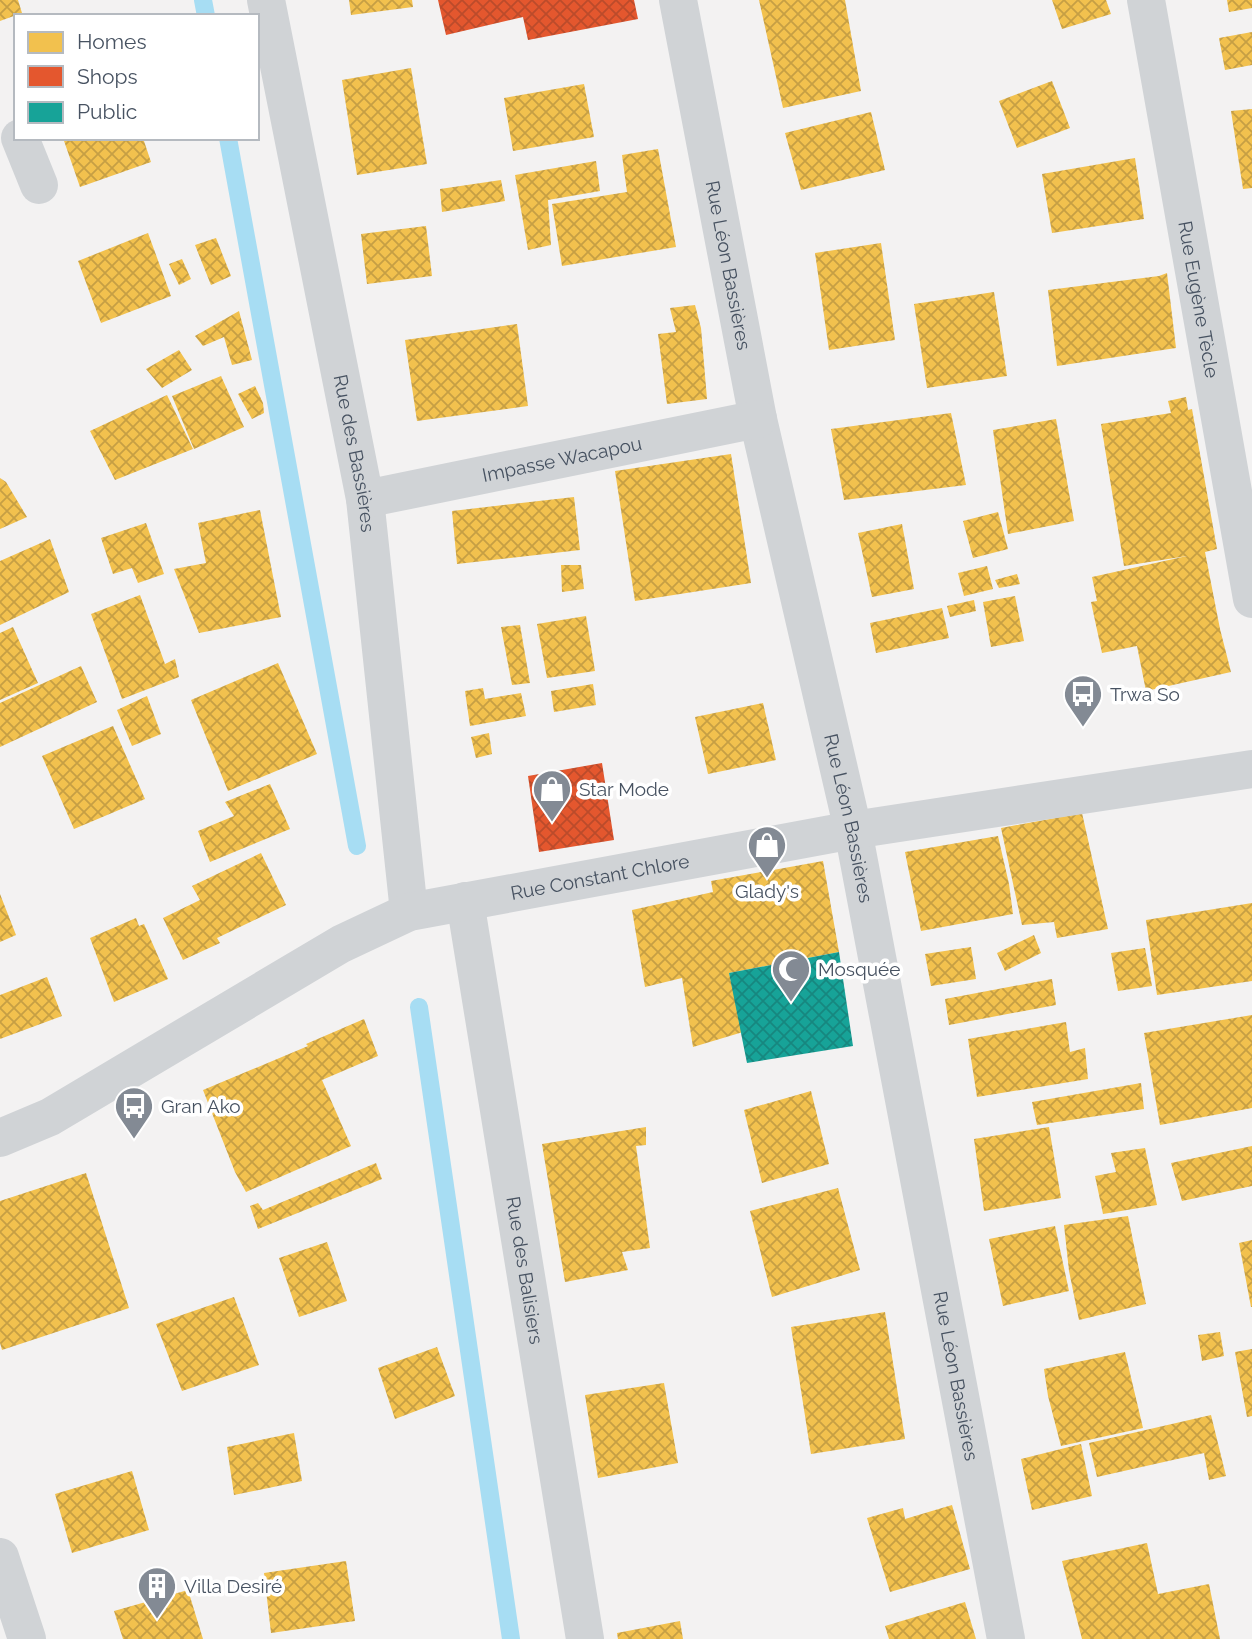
<svg xmlns="http://www.w3.org/2000/svg" width="1252" height="1639" viewBox="0 0 1252 1639" font-family="Raleway,sans-serif">
<style>
.homes{fill:url(#homes-cross-hatch)}
.shops{fill:url(#shops-cross-hatch)}
.public{fill:url(#public-cross-hatch)}
.lines{fill:none;stroke-linecap:round;stroke-linejoin:round}
.stream{stroke:#a7ddf3;stroke-width:18}
.minor{stroke:#d0d3d6;stroke-width:38}
.tertiary{stroke:#d0d3d6;stroke-width:38}
.labels{text-anchor:middle;stroke-width:7;stroke-linejoin:round;paint-order:stroke}
.street-label{font-size:19px;fill:#475261;stroke:#fff}
.poi-label{font-size:19px;fill:#475261;stroke:#fff;text-anchor:start}
</style>
<defs>
<pattern id="homes-cross-hatch" width="8" height="8" patternUnits="userSpaceOnUse" patternTransform="scale(1.75)"><rect width="8" height="8" fill="#f2c14e"/><path d="M0 0l8 8M0 8l8-8" fill="none" stroke="#c69f44"/></pattern>
<pattern id="shops-cross-hatch" width="8" height="8" patternUnits="userSpaceOnUse" patternTransform="scale(1.75)"><rect width="8" height="8" fill="#e4572e"/><path d="M0 0l8 8M0 8l8-8" fill="none" stroke="#bb4b2b"/></pattern>
<pattern id="public-cross-hatch" width="8" height="8" patternUnits="userSpaceOnUse" patternTransform="scale(1.75)"><rect width="8" height="8" fill="#17a398"/><path d="M0 0l8 8M0 8l8-8" fill="none" stroke="#17877f"/></pattern>
</defs>
<rect width="100%" height="100%" fill="#f3f2f2"/>
<path class="homes" d="M0 0H18L22 13 0 21Z
M349 0H412L413 7 351 15Z
M759 0H845L861 91 783 108Z
M1052 0H1106L1111 14 1062 29Z
M1227 0H1252V8L1229 12Z
M1252 32V65L1225 70 1219 38Z
M411 68 427 164 357 175 342 80Z
M1052 81 1070 128 1017 148 999 101Z
M584 84 594 137 513 151 504 98Z
M1252 109V188L1243 189 1231 111Z
M871 112 885 170 801 190 785 133Z
M63 138H143L151 162 80 187Z
M658 149 676 247 562 266 552 204 627 192 622 155Z
M1135 158 1144 219 1052 233 1042 174Z
M596 161 600 191 548 200 551 245 528 250 515 175Z
M501 180 505 201 442 212 440 189Z
M426 226 432 276 367 284 361 234Z
M148 233 171 296 101 323 78 261Z
M216 238 231 276 211 285 195 245Z
M881 243 895 340 829 350 815 253Z
M182 259 191 279 179 285 169 264Z
M1167 273 1176 348 1057 366 1048 290 1159 276Z
M994 292 1007 376 927 388 914 304Z
M695 305 701 328 707 399 667 404 658 334 676 332 670 308Z
M239 311 252 360 232 365 224 337 203 346 195 336Z
M517 324 528 406 417 421 405 340Z
M179 350 192 370 162 388 146 369Z
M221 376 244 427 194 449 172 396Z
M255 386 263 403 264 413 252 419 238 394Z
M167 395 193 449 115 480 90 431Z
M1186 397 1188 410 1192 409 1217 549 1205 552 1220 629 1231 672 1146 691 1137 646 1102 653 1091 602 1097 601 1092 577 1187 556 1124 566 1101 424 1171 413 1168 401Z
M951 413 966 485 844 500 831 429Z
M1056 419 1074 521 1008 534 993 430Z
M731 454 751 583 635 601 615 471Z
M0 478 6 482 27 517 0 529Z
M574 497 580 550 457 564 452 511Z
M260 510 281 617 199 633 174 569 206 563 198 523Z
M998 512 1008 549 973 558 963 521Z
M146 523 164 574 138 583 132 568 113 574 101 538Z
M902 524 914 589 872 597 858 533Z
M50 539 69 592 0 625V561Z
M561 565H581L584 589 562 592Z
M987 566 993 589 964 596 958 573Z
M1017 574 1020 584 999 588 995 580Z
M140 595 165 664 175 659 179 677 122 699 91 614Z
M1015 596 1024 641 991 647 983 602Z
M974 600 976 611 950 617 947 606Z
M942 608 949 638 876 653 870 623Z
M586 616 595 671 547 678 537 624Z
M520 625 530 683 512 685 501 627Z
M13 627 38 683 0 700V633Z
M278 663 317 754 228 791 191 700Z
M81 666 97 702 0 747V703Z
M593 684 596 705 554 712 551 691Z
M483 688 485 699 521 693 526 716 470 726 465 691Z
M147 696 161 734 132 746 117 710Z
M763 703 776 760 708 774 695 717Z
M113 726 145 799 74 829 42 756Z
M489 733 492 754 476 758 471 737Z
M270 784 290 829 210 862 198 831 234 816 225 802Z
M1082 813 1108 929 1057 938 1054 922 1022 925 1001 828Z
M998 836 1009 884 1013 914 921 931 905 852Z
M261 853 286 905 217 938 220 943 183 960 163 918 200 900 192 886Z
M823 861 839 952 729 973 743 1032 693 1047 682 978 645 987 632 910 713 892 711 881Z
M0 894 16 935 0 942Z
M1252 903V981L1157 995 1146 920Z
M136 918 139 926 144 924 168 979 114 1002 90 938Z
M1034 935 1041 953 1005 971 997 953Z
M971 947 976 979 931 986 925 954Z
M1145 948 1152 986 1118 991 1111 953Z
M47 977 62 1016 0 1039V995Z
M1052 979 1056 1005 949 1025 945 999Z
M1252 1015V1108L1160 1125 1144 1033Z
M364 1019 378 1056 322 1080 351 1146 246 1192 235 1172 203 1090 308 1046 306 1044Z
M1066 1022 1070 1052 1085 1048 1088 1079 977 1097 968 1039Z
M1141 1083 1144 1109 1037 1125 1032 1102Z
M811 1091 829 1164 762 1183 744 1110Z
M646 1127V1145L636 1146 650 1248 622 1252 628 1270 565 1282 542 1144Z
M1049 1127 1061 1198 984 1211 974 1139Z
M1252 1146V1186L1182 1201 1171 1163Z
M1145 1148 1157 1205 1103 1214 1095 1176 1116 1172 1111 1153Z
M376 1163 382 1179 258 1229 250 1206 258 1203 263 1210Z
M86 1173 129 1308 2 1350 0 1343V1201Z
M838 1188 860 1270 772 1297 750 1211Z
M1128 1216 1146 1304 1079 1320 1069 1271 1064 1225Z
M1055 1226 1069 1291 1003 1306 989 1239Z
M1252 1240V1307H1251L1239 1243Z
M327 1242 347 1301 299 1317 279 1258Z
M234 1297 259 1365 182 1391 156 1324Z
M885 1312 905 1439 811 1454 791 1327Z
M1220 1332 1224 1356 1202 1361 1198 1335Z
M437 1347 455 1396 395 1419 378 1368Z
M1252 1349V1416L1247 1417 1235 1352Z
M1125 1352 1143 1428 1061 1446 1048 1396 1044 1369Z
M664 1383 678 1463 598 1478 585 1395Z
M1211 1415 1226 1476 1209 1480 1204 1453 1097 1477 1089 1443Z
M294 1433 302 1481 234 1495 227 1447Z
M1081 1444 1092 1496 1032 1510 1021 1459Z
M132 1471 149 1530 72 1553 55 1494Z
M952 1505 970 1569 890 1592 867 1518 903 1508 905 1519Z
M1147 1543 1158 1594 1209 1584 1220 1639H1082L1062 1561Z
M346 1561 355 1621 271 1633 264 1573Z
M188 1590 203 1639H123L114 1611Z
M965 1602 976 1639H889L885 1626Z
M680 1621 683 1639H618L617 1633Z"/>
<path class="shops" d="M438 0H634L638 19 528 40 523 17 446 35Z
M602 763 614 840 539 852 528 776Z"/>
<path class="public" d="M839 952 853 1046 747 1063 729 973Z"/>
<g class="lines">
<path class="stream" d="M203 0 206 16
M228 138 357 846
M419 1007 511 1639"/>
<g class="minor">
<path id="s1" d="M266 0 365 499 409 912"/>
<path id="s2" d="M678 0 758 419 853 830 1006 1639"/>
<path id="s3" d="M1146 0 1252 599"/>
<path d="M20 138 39 185"/>
<path id="s4" d="M365 499 758 419"/>
<path id="s5" d="M465 901 585 1639"/>
<path id="s6" d="M0 1138 50 1117 341 944 409 912 853 830 1252 769"/>
</g>
<path class="tertiary" d="M0 1557 27 1639"/>
</g>
<defs>
<g id="bus-pin" transform="scale(2.0125)"><path d="M0 17L-7.5 6A9.5 9.5 0 1 1 7.5 6Z" fill="#838a94" stroke="#fff"/><path d="M-5-6H5V4H4V6H2V4H-2V6H-4V4H-5ZM-3.5-4V0h7V-4ZM-3.5 1.2v1.5H-2V1.2ZM2 1.2v1.5H3.5V1.2Z" fill="#fff"/></g>
<g id="shop-pin" transform="scale(2.0125)"><path d="M0 17L-7.5 6A9.5 9.5 0 1 1 7.5 6Z" fill="#838a94" stroke="#fff"/><path d="M-5-2.5h2.3a2.7 3.5 0 0 1 5.4 0H5L5.5 6h-11ZM-1.5-2.5h3a1.5 2.3 0 0 0-3 0Z" fill="#fff"/></g>
<g id="mosque-pin" transform="scale(2.0125)"><path d="M0 17L-7.5 6A9.5 9.5 0 1 1 7.5 6Z" fill="#838a94" stroke="#fff"/><path d="M3.5-4.9A6 6 0 1 0 3.5 4.9A5 5 0 1 1 3.5-4.9Z" fill="#fff"/></g>
<g id="building-pin" transform="scale(2.0125)"><path d="M0 17L-7.5 6A9.5 9.5 0 1 1 7.5 6Z" fill="#838a94" stroke="#fff"/><path d="M-4-6H4V6H1V3H-1V6H-4ZM-2.5-4.3h1.7v1.8h-1.7ZM.8-4.3h1.7v1.8H.8ZM-2.5-1h1.7V.8h-1.7ZM.8-1h1.7V.8H.8Z" fill="#fff"/></g>
</defs>
<g fill-rule="evenodd">
<use href="#bus-pin" x="1083" y="694"/>
<use href="#shop-pin" x="552" y="789"/>
<use href="#shop-pin" x="767" y="845"/>
<use href="#mosque-pin" x="791" y="969"/>
<use href="#bus-pin" x="134" y="1106"/>
<use href="#building-pin" x="157" y="1586"/>
</g>
<g class="labels">
<g class="street-label">
<text dy="7" stroke="none"><textPath href="#s2" startOffset="270">Rue Léon Bassières</textPath></text>
<text dy="7" stroke="none"><textPath href="#s3" startOffset="304">Rue Eugène Tècle</textPath></text>
<text dy="7" stroke="none"><textPath href="#s1" startOffset="462">Rue des Bassières</textPath></text>
<text dy="7" stroke="none"><textPath href="#s4" startOffset="201">Impasse Wacapou</textPath></text>
<text dy="7" stroke="none"><textPath href="#s2" startOffset="836">Rue Léon Bassières</textPath></text>
<text dy="7" stroke="none"><textPath href="#s6" startOffset="662">Rue Constant Chlore</textPath></text>
<text dy="7" stroke="none"><textPath href="#s5" startOffset="374">Rue des Balisiers</textPath></text>
<text dy="7" stroke="none"><textPath href="#s2" startOffset="1404">Rue Léon Bassières</textPath></text>
</g>
<g class="poi-label">
<text x="1110" y="701">Trwa So</text>
<text x="579" y="796">Star Mode</text>
<text x="767" y="898" text-anchor="middle">Glady's</text>
<text x="818" y="976">Mosquée</text>
<text x="161" y="1113">Gran Ako</text>
<text x="184" y="1593">Villa Desiré</text>
</g>
</g>
<rect x="14" y="14" width="245" height="126" fill="#ffffff" stroke="#b5bac0" stroke-width="2"/>
<rect x="28" y="32" width="35" height="21" fill="#f2c14e" stroke="#b5bac0" stroke-width="2"/>
<text x="77" y="49" font-size="21" fill="#475261">Homes</text>
<rect x="28" y="66" width="35" height="21" fill="#e4572e" stroke="#b5bac0" stroke-width="2"/>
<text x="77" y="84" font-size="21" fill="#475261">Shops</text>
<rect x="28" y="102" width="35" height="21" fill="#17a398" stroke="#b5bac0" stroke-width="2"/>
<text x="77" y="119" font-size="21" fill="#475261">Public</text>
</svg>
